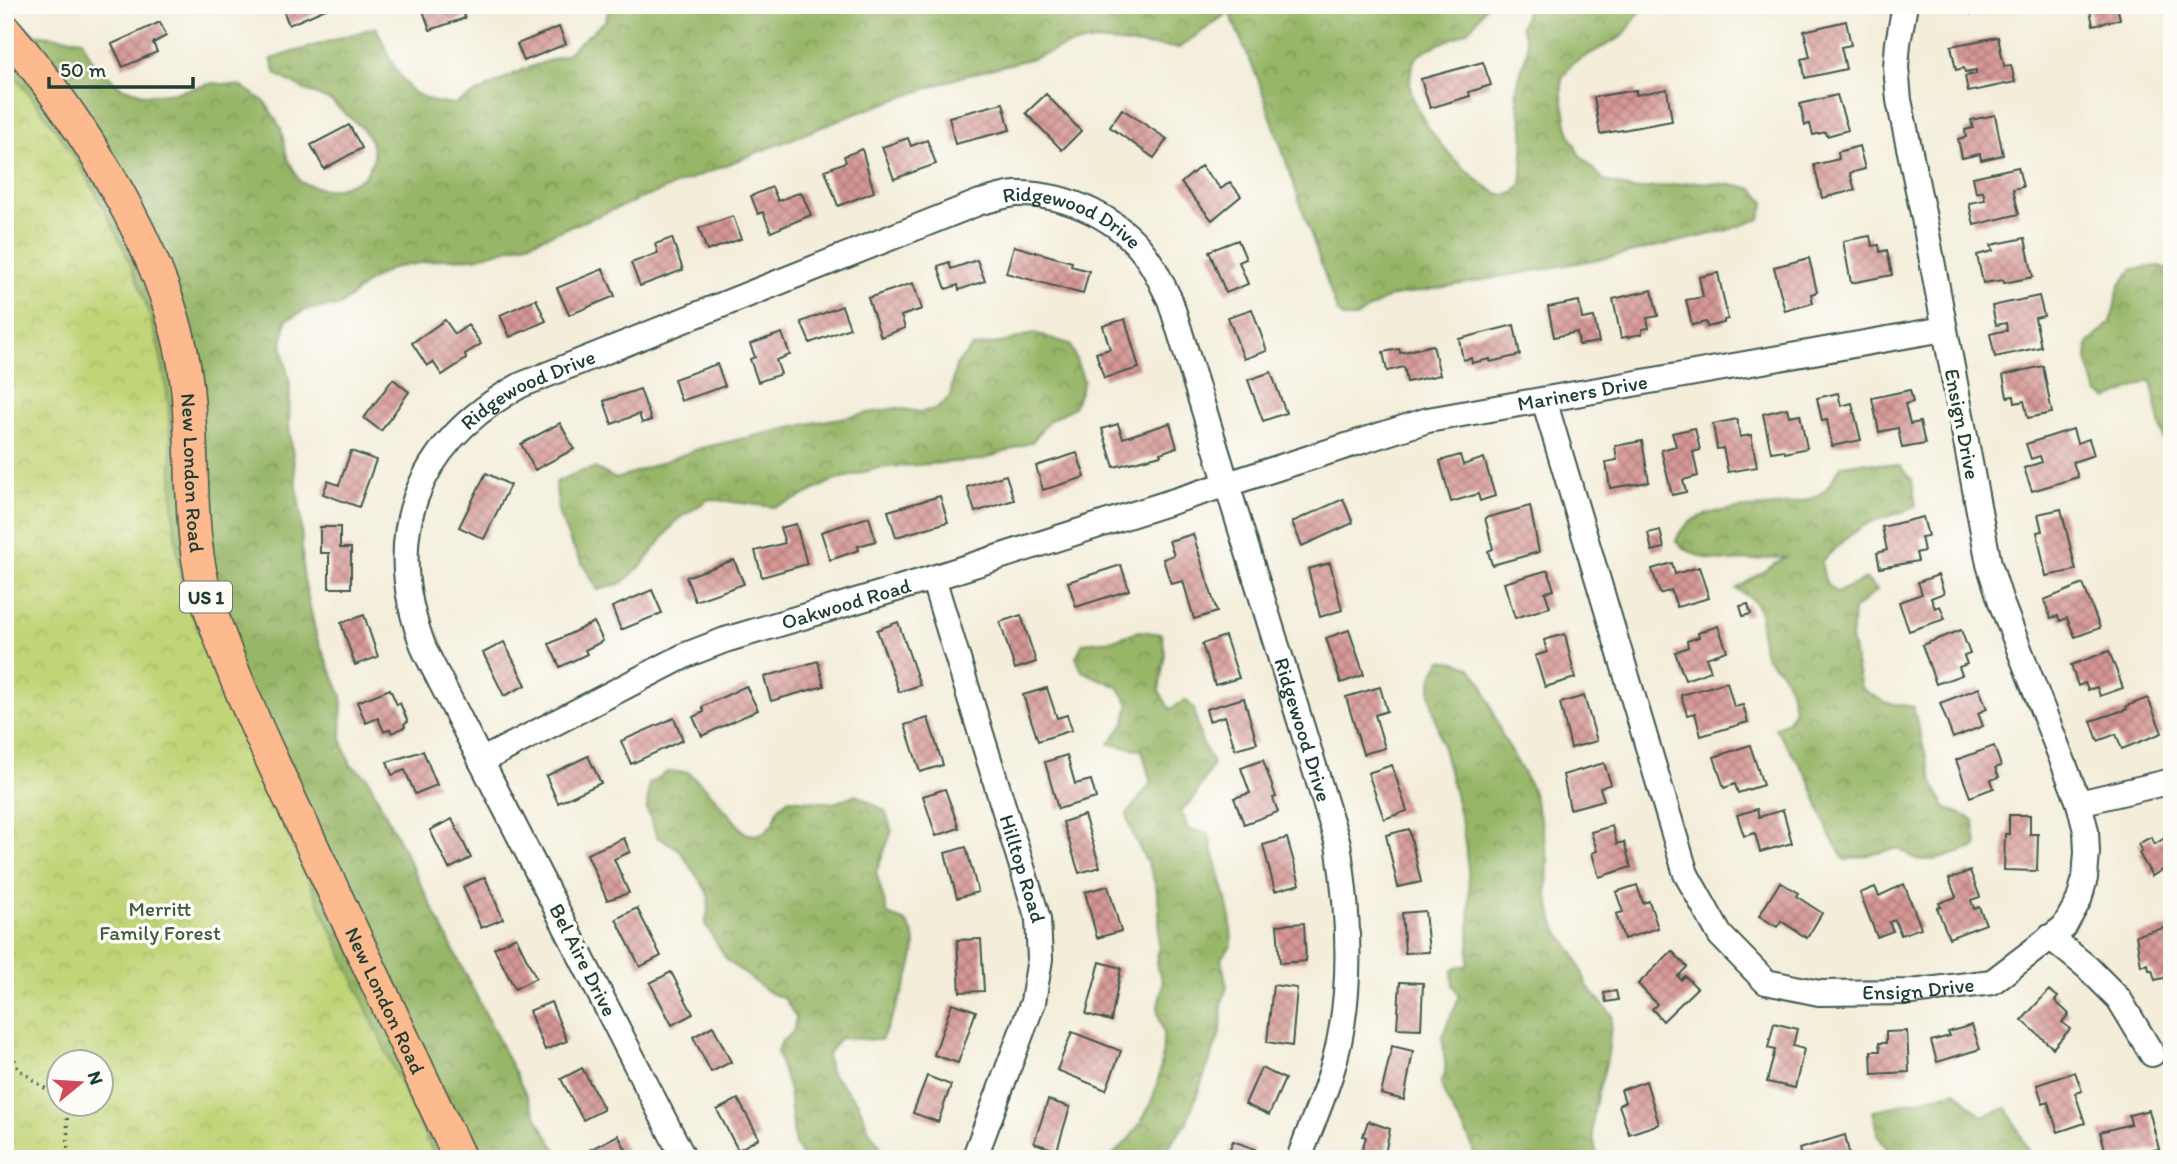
<svg xmlns="http://www.w3.org/2000/svg" width="2177" height="1164" viewBox="0 0 2177 1164" font-family="Itim,sans-serif">
<style>
.forest{fill:url(#forest-crowns);stroke:#5c7a4e;stroke-width:2;fill-rule:evenodd}
.park{fill:url(#park-crowns);stroke:#708856;stroke-width:2;fill-rule:evenodd}
.building{fill:url(#building-cross-hatch)}
.lines{fill:none;stroke-linecap:round;stroke-linejoin:round}
.minor-casing{stroke:#3f574d;stroke-width:28}
.major-casing{stroke:#3f574d;stroke-width:35}
.path{stroke:#3f574d;stroke-width:3.5;stroke-dasharray:2 5;stroke-linecap:butt}
.minor{stroke:#fff;stroke-width:24}
.major{stroke:#fcba8e;stroke-width:32}
.labels{text-anchor:middle;stroke-width:7;stroke-linejoin:round;paint-order:stroke}
.shield{fill:#fdfcf7;stroke:#62766e;stroke-width:2}
.shield-label{font-size:19px;font-weight:bold;fill:#1f3d34}
.street-label{font-size:21px;fill:#1f3d34;stroke:#fdfcf7}
.park-label{font-size:21px;fill:#3f5b41;stroke:#fdfcf7}
</style>
<defs>
<pattern id="forest-crowns" width="20" height="18" patternUnits="userSpaceOnUse" patternTransform="scale(1.75)"><rect width="20" height="18" fill="#98b668"/><path d="M2 6a3 3 0 1 1 6 0M12 15a3 3 0 1 1 6 0" fill="none" stroke="#7b9556"/></pattern>
<pattern id="park-crowns" width="20" height="18" patternUnits="userSpaceOnUse" patternTransform="scale(1.75)"><rect width="20" height="18" fill="#c1d477"/><path d="M2 6a3 3 0 1 1 6 0M12 15a3 3 0 1 1 6 0" fill="none" stroke="#a5b768"/></pattern>
<pattern id="building-cross-hatch" width="8" height="8" patternUnits="userSpaceOnUse" patternTransform="scale(1.75)"><rect width="8" height="8" fill="#d69794"/><path d="M0 0l8 8M0 8l8-8" fill="none" stroke="#ad7c7a"/></pattern>
</defs>
<rect width="100%" height="100%" fill="#fdfcf7"/>
<filter id="ink" filterUnits="userSpaceOnUse"><feTurbulence type="fractalNoise" baseFrequency=".0143" numOctaves="2"/><feDisplacementMap in="SourceGraphic" scale="14" xChannelSelector="R" yChannelSelector="G"/><feConvolveMatrix kernelMatrix="1 2 1 2 8 2 1 2 1" color-interpolation-filters="sRGB"/></filter>
<filter id="wash" filterUnits="userSpaceOnUse"><feTurbulence type="fractalNoise" baseFrequency=".00686" numOctaves="4" result="noise"/><feDisplacementMap in="SourceGraphic" scale="28" xChannelSelector="R" yChannelSelector="G"/><feGaussianBlur stdDeviation="1.57" result="paint"/><feColorMatrix in="noise" values="0 0 0 0 0 0 0 0 0 0 0 0 0 0 0 0 0 1.4 0 .05"/><feComposite in="paint" operator="in"/></filter>
<g filter="url(#wash)">
<rect width="100%" height="100%" fill="#f3edd9"/>
<path class="forest" d="M609 5H1487C1481 13 1475 25 1467 31 1452 42 1420 46 1413 63 1410 72 1409 86 1412 95 1417 110 1429 129 1439 142 1449 155 1489 195 1505 195 1513 195 1517 189 1522 184 1521 165 1525 146 1523 128 1522 115 1515 102 1517 90 1519 60 1536 58 1521 26L1529 5H1645L1623 36 1573 63 1562 78V97L1568 129 1578 153 1604 180 1633 190 1697 182 1737 185 1753 189 1765 202 1760 219 1725 231 1611 257 1389 297 1354 318H1344L1337 311 1258 79 1229 12 1179 48 1095 41 1066 46 1037 57 960 77 860 112 534 241 476 258 442 259 392 268 367 283 340 306 308 309 286 320 282 345 290 385 289 426 301 518 303 575 317 639 342 696 341 739 351 765 367 777 542 1127 562 1159H5V12L35 34 82 40 94 64 121 87 146 95 177 92 213 83 241 86 265 102 281 128 287 157 300 182C331 194 336 190 365 177L374 157 371 141 362 128 331 101 303 89 276 74 271 59 376 27 395 69 412 92 434 102 455 104 522 70 565 55 606 20ZM60 1062H102V1104H60Z
M2160 266 2172 272V480L2151 380 2108 399 2097 393 2087 360 2088 344 2111 322 2119 286 2133 269Z
M1034 333 1070 344 1084 381 1074 407 1049 421 1032 442 981 460 878 468 830 482 799 498 774 507 709 499 677 520 642 565 622 583 598 590 571 544 558 512 556 482 578 472 595 468 616 479 701 448 812 423 897 408 920 412 936 409 950 397 956 365 972 347 1005 342Z
M1861 462 1900 466 1912 480 1916 506C1901 515 1884 516 1869 523 1852 531 1835 549 1821 562L1825 581 1836 593 1866 579 1877 590 1854 610 1851 638 1861 688 1884 702 1913 707 1933 783 1945 807 1974 820 1977 847 1936 860H1917L1899 848 1845 860 1830 836 1808 777 1775 728 1788 721 1794 711C1792 696 1790 683 1780 670 1775 665 1767 661 1765 654 1752 622 1776 610 1736 589L1786 557C1749 559 1705 571 1676 541 1693 491 1785 521 1824 491 1828 488 1837 471 1842 465Z
M1139 631 1162 634 1165 653 1159 691 1170 709 1186 700 1194 709 1201 740 1213 764 1192 801 1181 810 1189 830 1208 833 1230 914 1232 945 1221 958 1227 987 1222 1002 1221 1031 1186 1124 1172 1141 1166 1159H1107C1149 1127 1164 1082 1163 1031 1162 1024 1158 1017 1158 1010 1158 993 1169 986 1157 969 1158 941 1163 906 1154 880 1147 856 1131 840 1127 814L1151 783 1142 750 1109 744 1125 722 1129 704 1118 687 1082 671 1076 657 1083 643 1113 640Z
M1441 660 1457 662 1469 667 1481 681 1502 735 1531 787 1541 821 1548 860 1547 893 1555 926 1575 955 1588 987 1612 1015C1610 1030 1610 1044 1607 1059 1599 1094 1584 1123 1599 1159H1475C1472 1131 1447 1112 1441 1083 1450 1069 1442 1055 1443 1039 1444 1024 1455 1011 1459 996L1453 985 1452 971 1456 967 1468 965C1471 919 1471 872 1462 825 1453 781 1439 738 1430 694L1432 676Z
M667 772H688L708 790 745 833 755 835 765 832 773 823 779 807 789 799 834 803 856 794 885 811 892 831 876 872 888 915 906 922C909 927 913 932 914 937 920 962 892 1017 881 1040L840 1038 827 1055 830 1072 858 1103 869 1130 882 1149 879 1159H804L795 1145 789 1091 777 1052 782 1041 793 1032 796 1018 785 999 768 992 727 960 705 924C713 891 708 894 692 869 678 847 681 849 657 837L647 809 649 784Z
M1956 1091 1981 1116 2007 1108 2033 1159H1895L1878 1136 1873 1111Z"/>
<path class="park" d="M5 66C81 150 153 280 167 394 176 466 166 537 190 607 219 692 260 772 297 854 343 955 387 1058 436 1159H5ZM60 1062H102V1104H60Z"/>
<g id="blocks">
<path class="building" d="M281 5H335L289 25Z
M421 5H461L465 18 430 30Z
M1968 5H2016V6L1986 14 1985 10 1971 14Z
M2089 5H2117L2120 19 2093 25Z
M1846 21 1851 45 1841 47 1846 69 1805 78 1802 59 1810 57 1804 31Z
M160 22 166 36 153 43 157 52 123 67 112 44Z
M559 27 566 44 524 61 517 44Z
M1998 37 2004 66 2011 65 2015 82 1968 92 1965 76 1976 74V70L1965 72 1964 68 1956 70 1951 46Z
M1483 62 1491 85 1469 92 1470 96 1430 108 1421 79Z
M1667 89 1672 121 1600 134 1594 97 1636 90V95Z
M1046 94 1081 131 1062 150 1026 113Z
M1837 95 1848 130 1827 136 1826 132 1813 135 1810 124 1805 125 1800 104Z
M1003 103 1010 130 955 144 949 117Z
M1122 109 1167 139 1154 158 1110 127Z
M1995 115 2003 155 1981 160 1980 154 1962 158 1958 139 1966 137 1965 130 1973 128 1971 120Z
M349 125 362 148 324 169 311 145Z
M908 138 911 146 927 140 936 164 894 179 882 147Z
M1859 146 1865 169 1850 173 1855 190 1822 198 1814 165 1839 159 1838 152Z
M862 149 874 192 838 206 825 170 846 162 844 156Z
M1201 166 1221 189 1230 182 1241 196 1212 220 1181 183Z
M2018 167 2023 187 2013 189 2019 214 1974 225 1969 203 1985 200 1983 191 1976 193 1973 177Z
M772 187 778 201 801 192 811 215 771 232 763 212 758 214 751 196Z
M733 216 741 239 707 251 699 228Z
M1870 236 1872 246 1879 245 1880 252 1887 250 1892 275 1851 283 1843 241Z
M672 238 683 270 640 286 631 263 658 253 655 244Z
M2025 238 2033 277 2004 283 2003 280 1983 283 1977 255 1993 251 1991 245Z
M1238 240 1246 259 1239 262 1248 284 1226 293 1209 251Z
M1014 246 1072 262 1071 266 1089 271 1083 294 1006 273Z
M1809 258 1817 292 1811 294 1813 303 1785 311 1774 267Z
M977 260 985 281 959 290 958 285 946 289 938 266 949 262 951 269Z
M603 269 615 296 569 315 557 288Z
M1718 273 1728 319 1724 320V323L1707 327 1706 322 1692 325 1686 300 1703 297 1699 277Z
M913 283 922 309 901 316 905 328 881 337 868 298Z
M1652 290 1658 316 1647 318 1649 328 1642 329V334L1621 338 1613 299Z
M2039 296 2044 316 2035 318 2041 347 1995 357 1990 334 2007 330 2006 323 1996 325 1992 306Z
M536 299 546 321 510 337 500 315Z
M1579 301 1582 319 1594 317 1599 342 1579 345 1577 332 1554 337 1548 307Z
M842 306 850 328 810 343 801 322Z
M1252 309 1267 351 1244 359 1228 317Z
M1125 319 1139 368 1104 378 1096 353 1110 349 1103 326Z
M445 320 455 334 468 325 481 344 465 354 466 359 442 375 433 362 427 366 412 343Z
M1514 325 1520 355 1490 362V359L1472 363 1471 358 1463 360 1459 339Z
M782 333 790 355 776 360 781 374 758 382 750 359 755 357 750 344Z
M1433 345 1440 375 1407 382 1404 367 1387 371 1383 352 1399 349 1400 353Z
M717 364 725 386 681 401 674 379Z
M2043 366 2052 413 2028 418 2024 401 2015 403 2014 396 2007 397 2003 375Z
M1271 372 1286 413 1263 421 1248 380Z
M393 379 409 392 381 431 364 418Z
M640 389 651 420 642 423 639 414 612 424 604 401Z
M1910 390 1913 402 1905 404 1910 424 1920 422 1925 444 1902 448 1898 428 1879 432 1872 398Z
M1838 393 1841 406 1852 403 1861 440 1832 446 1827 420 1822 421 1817 398Z
M1787 408 1789 416 1800 414 1807 448 1785 453 1784 450 1771 452 1763 414Z
M1737 419 1740 437 1751 435 1757 467 1728 472 1723 448 1717 449 1713 424Z
M560 423 574 449 535 470 521 444Z
M1170 423 1177 447 1160 453 1161 455 1114 467 1102 429 1118 424 1123 438Z
M1695 428 1700 450 1693 452 1698 476 1683 480 1686 492 1672 495 1661 450 1676 446 1672 433Z
M2073 429 2077 443 2089 439 2094 455 2073 462 2078 477 2032 491 2024 468 2042 462 2040 456 2031 459 2026 444Z
M1642 441 1649 482 1610 488 1606 462 1617 460 1615 446Z
M351 451 376 460 359 507 323 494 328 481 339 485Z
M1077 453 1085 477 1043 490 1036 466Z
M1460 455 1463 465 1484 458 1495 496 1480 501 1478 494 1451 502 1440 461Z
M486 473 510 485 484 539 459 527Z
M1006 475 1014 500 975 512 967 487Z
M940 496 948 522 896 537 888 511Z
M1343 499 1353 523 1302 546 1292 522Z
M1530 506 1539 552 1492 565 1488 551 1493 549 1485 518Z
M2061 509 2076 570 2046 576 2037 532 2042 531 2038 514Z
M869 517 876 541 858 546 859 550 830 560 821 532Z
M1923 517 1928 536 1921 537 1924 551 1916 553 1918 561 1880 568 1877 553 1887 550 1882 527Z
M796 524 807 564 762 577 755 551 785 543 780 528Z
M320 527H340V548H351V588H329V553H320Z
M1660 530 1664 548 1652 551 1648 533Z
M1193 534 1217 612 1194 619 1183 581 1171 584 1163 559 1174 555 1169 541Z
M734 560 744 584 695 601 686 577Z
M1330 563 1342 610 1320 617 1308 569Z
M1672 563 1675 574 1699 567 1709 598 1677 607 1671 590 1660 594 1652 569Z
M1121 565 1129 590 1076 607 1068 582Z
M1548 570 1554 590 1545 592 1550 607 1515 618 1504 583Z
M1938 575 1944 593 1931 598 1935 608 1940 606 1945 619 1909 631 1899 602 1922 594 1918 582Z
M2083 584 2100 628 2075 637 2067 618 2060 621 2058 616 2051 618 2044 600Z
M652 590 662 613 621 630 612 607Z
M1748 604 1751 614 1743 616 1740 606Z
M364 615 378 657 355 665 341 623Z
M1021 615 1036 662 1015 669 1000 622Z
M594 622 603 641 585 650 587 654 560 667 549 644Z
M898 622 920 685 899 692 877 630Z
M1718 626 1727 651 1706 658 1711 671 1685 680 1675 652 1688 647 1687 641 1699 637 1698 633Z
M1349 630 1364 675 1341 683 1326 638Z
M1961 630 1970 654 1964 656 1967 664 1959 667 1962 675 1936 684 1922 645Z
M1565 634 1575 678 1545 687 1535 656 1547 652 1544 640Z
M1225 636 1239 678 1215 685 1202 644Z
M504 642 526 685 504 696 483 653Z
M2109 651 2123 688 2100 696 2097 687 2088 690 2085 683 2078 686 2071 665Z
M818 661 824 686 771 701 764 677Z
M1727 682 1734 707 1743 705 1748 722 1701 736 1695 713 1687 715 1681 695Z
M746 686 758 710 702 736 693 717 704 712 702 707Z
M1380 687 1387 711 1375 715 1385 748 1363 754 1346 697Z
M1047 688 1057 718 1067 715 1072 730 1038 741 1023 695Z
M1979 688 1987 709 1978 713 1983 726 1953 738 1940 703Z
M390 689 397 705 400 703 408 722 404 724 405 727 392 733 390 729 384 732 378 718 366 723 357 702Z
M1584 696 1597 741 1571 748 1560 703Z
M1244 698 1257 743 1235 749 1225 716 1209 721 1206 709Z
M2148 698 2162 733 2122 749 2116 734 2098 741 2091 721 2127 709 2126 706Z
M674 718 683 740 631 764 621 741Z
M928 718 943 765 920 772 905 725Z
M1750 745 1763 785 1738 793 1735 784 1724 788 1714 757Z
M1994 746 2001 766 1995 768 1999 777 1991 780 1994 788 1970 797 1956 760Z
M423 751 437 785 415 794 405 770 392 775 387 762Z
M1067 755 1075 784 1091 780 1096 798 1058 809 1045 762Z
M588 756 601 783 558 803 546 776Z
M1263 760 1276 797 1273 798 1278 812 1244 824 1234 798 1250 793 1241 768Z
M1604 763 1611 784 1600 788 1604 800 1570 809 1563 775Z
M1392 765 1407 811 1384 819 1368 773Z
M945 789 959 828 936 836 923 796Z
M1757 809 1759 817 1783 810 1792 843 1760 852 1755 833 1744 836 1737 815Z
M1084 815 1100 867 1079 873 1063 822Z
M2009 815H2030V834H2038L2037 871 2004 870 2005 834H2009Z
M452 819 471 858 449 869 430 830Z
M1612 826 1617 844 1624 842 1631 867 1599 877 1592 853 1597 851 1591 832Z
M2172 826V870L2169 866 2152 876 2139 853 2142 851 2138 844 2151 837 2155 844 2168 836 2165 831Z
M1409 829 1421 882 1398 887 1386 835Z
M624 838 630 852 614 859 629 893 607 900 587 854Z
M1287 838 1300 884 1275 891 1263 845Z
M966 847 978 892 957 898 945 853Z
M1970 871 1980 897 1971 900 1974 909 1979 907 1986 924 1949 938 1937 908 1941 907 1939 903 1956 897 1949 879Z
M485 877 503 919 481 928 463 887Z
M1780 882 1798 893 1796 896 1822 913 1807 938 1781 921 1777 927 1759 916Z
M1904 884 1921 928 1901 935 1895 920 1889 922 1893 931 1877 937 1860 893 1875 887 1879 896Z
M1637 885 1643 903 1649 901 1658 928 1624 939 1616 914 1623 912 1616 892Z
M1108 886 1121 931 1097 938 1085 892Z
M637 908 661 956 640 967 616 919Z
M1425 911 1429 952 1405 953 1402 913Z
M1304 923 1306 961 1280 963 1277 925Z
M2172 926V976L2155 980 2152 970H2149L2148 964 2141 966 2136 935Z
M516 937 536 978 515 989 494 948Z
M981 939 984 991 960 992 957 940Z
M1672 951 1687 967 1678 976 1681 980 1685 976 1697 988 1663 1021 1652 1009 1657 1004 1638 984Z
M1100 962 1121 968 1111 1021 1086 1014Z
M671 972 693 1014 672 1025 650 983Z
M1400 982 1423 983 1421 1029 1397 1028Z
M1273 985 1297 988 1292 1046 1267 1042Z
M2049 990 2058 997 2055 1001 2069 1014 2062 1022 2070 1029 2053 1048 2022 1020Z
M1616 991 1618 1000 1606 1002 1604 993Z
M551 1002 567 1041 545 1050 529 1011Z
M952 1003 976 1011 958 1063 934 1055Z
M1774 1023 1797 1029 1793 1046 1804 1049 1795 1088 1767 1082 1775 1050 1768 1048Z
M1972 1025 1980 1049 1937 1062 1931 1041 1950 1036 1948 1032Z
M713 1026 731 1062 711 1072 693 1037Z
M1907 1031 1909 1072 1872 1074 1871 1051H1880L1879 1043H1886V1032Z
M1072 1032 1121 1051 1106 1090 1057 1070Z
M1392 1046 1413 1051 1404 1100 1381 1094Z
M582 1068 603 1107V1110L583 1120 561 1079Z
M1261 1068 1285 1079 1269 1115 1245 1104Z
M2075 1072 2082 1091 2075 1093 2085 1123 2058 1132 2048 1102 2043 1104 2037 1085Z
M927 1076 951 1085 938 1122 913 1113Z
M1646 1081 1659 1124 1629 1134 1619 1105 1625 1102 1621 1090Z
M738 1099 759 1138 738 1150 717 1110Z
M1048 1100 1070 1107 1057 1150 1034 1143Z
M2149 1110 2159 1149 2108 1159 2100 1132 2131 1124 2129 1115Z
M1368 1121 1390 1129 1384 1159H1359L1366 1137 1363 1136Z
M618 1135 631 1159H589L586 1152Z
M1845 1135 1850 1157 1842 1159H1802L1799 1149Z
M1233 1141 1255 1149 1251 1159H1226Z"/>
</g>
</g>
<g filter="url(#ink)">
<use href="#blocks" fill-opacity="0" stroke="#3f574d" stroke-width="2"/>
<g class="lines">
<g class="minor-casing">
<g id="minor">
<path id="s1" d="M1544 400 1686 874 1720 935 1766 982 1819 993 1912 992 1992 982 2064 927 2079 900 2085 878 2087 852 2086 831 2079 803 2002 605 1989 564 1924 218 1899 100 1896 67 1898 43 1905 5"/>
<path id="s2" d="M933 578 1038 919 1040 959 1033 1002 974 1159"/>
<path id="s3" d="M481 761 686 655 725 640 933 578 1428 420 1944 329"/>
<path d="M2079 803 2172 781"/>
<path d="M2050 937 2087 967 2119 999 2152 1054"/>
<path id="s4" d="M684 1159 425 651C380 536 414 444 521 385L980 202C991 200 1004 195 1016 194 1067 193 1123 219 1150 262 1158 274 1163 287 1170 300L1338 844C1350 919 1354 1000 1331 1073 1322 1102 1309 1130 1299 1159"/>
</g>
</g>
<g class="major-casing">
<g id="major">
<path id="s5" d="M5 30C82 121 171 259 186 378 196 453 185 533 209 606 238 692 278 774 317 856 364 957 412 1058 460 1159"/>
</g>
</g>
<path class="path" d="M5 1033 18 1069 60 1099
M67 1104 68 1159"/>
<use href="#minor" class="minor"/>
<use href="#major" class="major"/>
</g>
</g>
<g class="labels">
<rect class="shield" x="180" y="581.5" width="52" height="31" rx="5"/>
<g class="shield-label">
<text x="206" y="604">US 1</text>
</g>
<g class="street-label">
<text dy="7" stroke="none"><textPath href="#s4" startOffset="1477">Ridgewood Drive</textPath></text>
<text dy="7" stroke="none"><textPath href="#s4" startOffset="889">Ridgewood Drive</textPath></text>
<text dy="7" stroke="none"><textPath href="#s3" startOffset="1166">Mariners Drive</textPath></text>
<text transform="translate(1962 424) rotate(79)" y="7">Ensign Drive</text>
<text dy="7" stroke="none"><textPath href="#s5" startOffset="492">New London Road</textPath></text>
<text dy="7" stroke="none"><textPath href="#s3" startOffset="399">Oakwood Road</textPath></text>
<text dy="7" stroke="none"><textPath href="#s4" startOffset="2065">Ridgewood Drive</textPath></text>
<text dy="7" stroke="none"><textPath href="#s2" startOffset="304">Hilltop Road</textPath></text>
<text transform="translate(583 960) rotate(63)" y="7">Bel Aire Drive</text>
<text dy="7" stroke="none"><textPath href="#s1" startOffset="784">Ensign Drive</textPath></text>
<text dy="7" stroke="none"><textPath href="#s5" startOffset="1059">New London Road</textPath></text>
</g>
<g class="park-label">
<text x="160" y="916">Merritt<tspan x="160" dy="24">Family Forest</tspan></text>
</g>
</g>
<rect width="2177" height="1164" fill="none" stroke="#fdfcf7" stroke-width="28"/>
<g transform="translate(80 1083) rotate(72)"><circle r="33" fill="#fdfcf7" stroke="#a4b0a9" stroke-width="2"/>
<path d="M0-5L12 26L0 18L-12 26Z" fill="#d1495b"/>
<text y="-10" font-size="19" font-weight="bold" text-anchor="middle" fill="#1f3d34">N</text>
</g>
<path d="M49 77v10h144v-10" fill="none" stroke="#1f3d34" stroke-width="3.5"/>
<text x="60" y="77" font-size="21" fill="#1f3d34" stroke="#fdfcf7" stroke-width="5" paint-order="stroke">50 m</text>
</svg>
